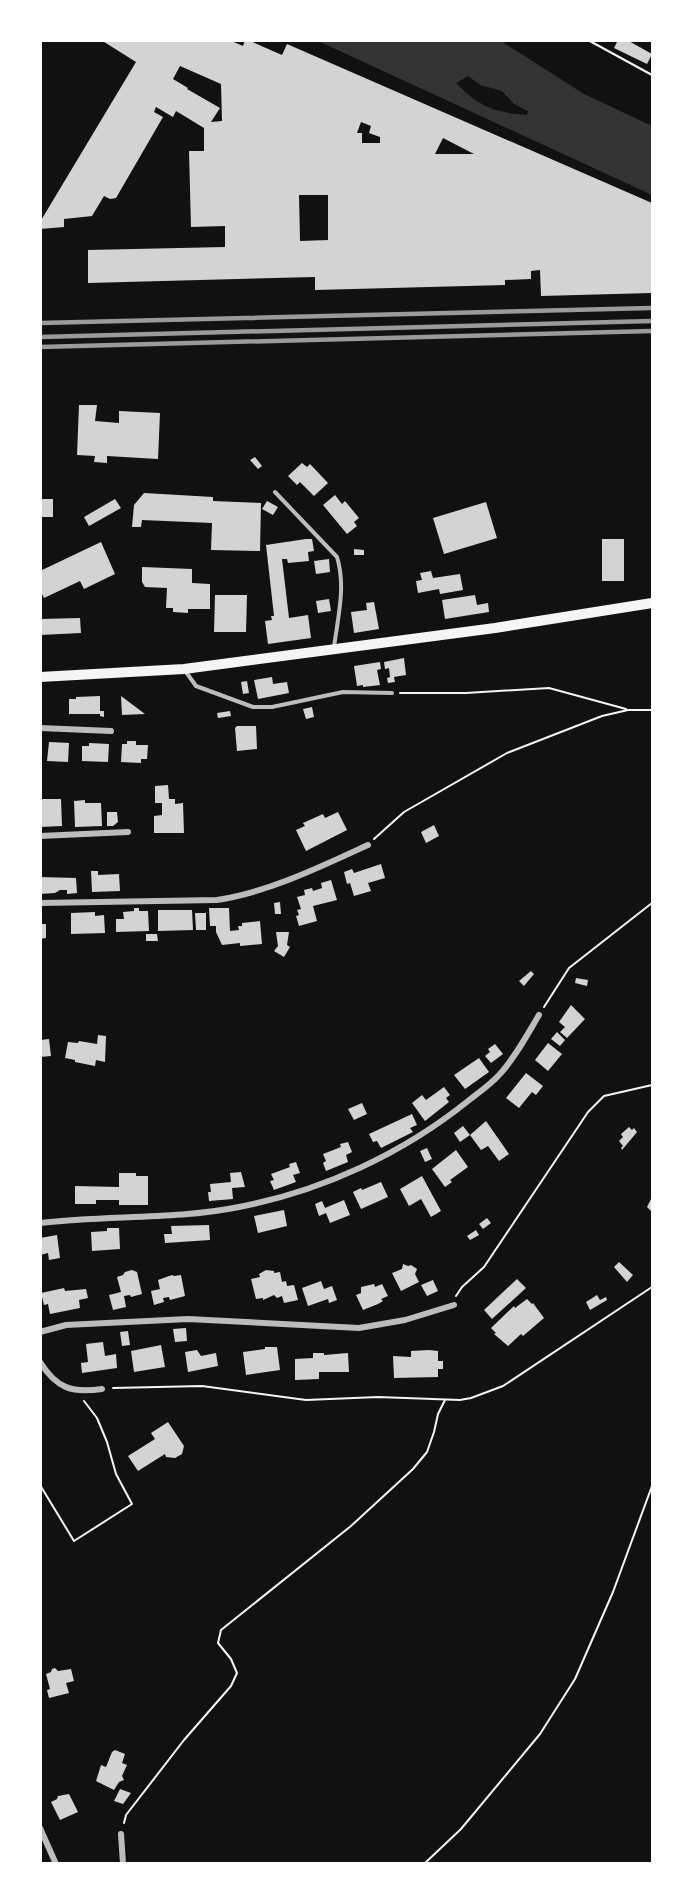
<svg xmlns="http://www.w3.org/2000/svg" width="693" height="1904" viewBox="0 0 693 1904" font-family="'Open Sans',sans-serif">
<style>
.water{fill:#333;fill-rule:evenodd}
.building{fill:#d3d3d3;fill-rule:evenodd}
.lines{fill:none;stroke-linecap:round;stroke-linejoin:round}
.path{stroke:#f5f5f5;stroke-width:2}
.service{stroke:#bcbcbc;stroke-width:4}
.minor{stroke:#bcbcbc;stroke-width:6}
.primary{stroke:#f5f5f5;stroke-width:10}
.rail{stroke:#9a9a9a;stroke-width:4.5}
</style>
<rect width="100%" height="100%" fill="#111"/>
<path class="water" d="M318 41H501L584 94 652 126V195ZM468 76 480 85 502 91 514 104 528 111 527 115C493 112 480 107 456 83Z"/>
<path class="building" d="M101 40H229L243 46 245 40H248L282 55 287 44 652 203V293L541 296 540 270 531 271V279L505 280V285L315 290V277L88 283V250L225 247V226L191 227 189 151H204V128L176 111 173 117 156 107 154 112 163 117 116 198 110 199 104 196 92 216 64 219V227L40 229V222L136 62ZM180 66 221 84 222 121 211 122 220 108 187 89 188 88 173 79ZM361 122 371 126 369 133 380 137V143H362V133H357ZM443 138 474 154H435ZM299 195H328V240L300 241Z
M618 40H627L652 54 647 64 614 48Z
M79 405H97L95 421 119 423V411L160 413 158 459 107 456V463L94 462 95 456 77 455Z
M255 457 262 466 258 469 250 460Z
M302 463 307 467 310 464 328 483 314 496 300 482 297 485 288 476Z
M144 493 213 497V501L261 503 260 551 211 550 212 523 142 520 141 527H132L134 505Z
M335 495 342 504 345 501 359 518 354 522 357 526 347 534 323 505Z
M40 499H53V517H40Z
M115 499 121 508 89 526 84 517Z
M267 501 278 507 273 515 262 509Z
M486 502 497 538 444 554 433 518Z
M306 539H312L314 551 308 552 309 561 288 563 287 559H282L289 618 308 615 311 638 268 644 265 621 272 620 271 616H274L266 545Z
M602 539H624V581H602Z
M101 542 115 574 84 589 80 581 44 598 40 590V571Z
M354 549 364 550V555H354Z
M329 559 330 572 316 574 314 561Z
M142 567 192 569V583L210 584V609H188V613L173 612V608H166L167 588 145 587 142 582Z
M431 571 433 578 460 574 463 590 440 594 439 589 418 593 416 581 422 580 420 573Z
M215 595H247L246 632H214Z
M475 595 477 605 488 603 489 612 445 619 442 600Z
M329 599 331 611 318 613 316 601Z
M374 602 379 629 354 633 351 612 367 610 366 603Z
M80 618 81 633 40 635V619Z
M404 658 406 675 394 677 395 682 388 683 387 678 390 677 389 668 385 669 384 662Z
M380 662 381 669 377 670 380 685 363 687V685L357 686 354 666Z
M272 677 273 684 287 682 289 693 258 699 254 680Z
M247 681 249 693 243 694 241 682Z
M100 696V711H104V717L100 716V714H69V699H76V697Z
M121 696 145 714 122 715Z
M312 707 314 717 306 719 303 709Z
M230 711 231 716 218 718 217 713Z
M237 726H256L257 749 237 751 235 728Z
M127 741H136V745H148L147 759H141V763L121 762 122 744H127Z
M49 742 69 743 68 762 47 761Z
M89 743 109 744 108 762 82 761V746H89Z
M168 785 169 799H175V804L183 803 184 833H154V816L162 815V803H155V786Z
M40 799H61L62 826 40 827Z
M85 800V803H101L102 826 75 827 74 801Z
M107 812H117L118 822 113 826H107Z
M338 812 347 830 306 851 296 830 305 826 303 823 323 814 325 818Z
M434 825 439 836 426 843 421 832Z
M381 864 385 878 368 883 371 891 354 896 350 883 347 884 344 872 352 869 354 873Z
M91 871H98V875L119 874 120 891 92 892Z
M40 877 76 878 77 893 67 894V890H60L55 893 40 894Z
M331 880 337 900 313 906 317 921 299 926 296 916 299 915 297 910 301 909 297 897 305 895 304 890 312 888 313 891 322 888 321 883Z
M280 902 281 914H275L274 903Z
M134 908H139V911H148L149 931 116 932V919H124L123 912 134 911Z
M209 908H229L230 931 239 930 238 926H242V923L260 921 262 944 240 946V943L222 945 216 932V926H210Z
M158 910H192L193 930 158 931Z
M95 912V916L104 915 105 933 71 934V913Z
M195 913H206V930H196Z
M40 924H46V938L40 939Z
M276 932H289L287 945 290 947 284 957 274 951 278 946Z
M146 934H157L158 941H146Z
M531 971 534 974 524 986 519 981Z
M576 978 588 980 587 986 575 983Z
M571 1005 585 1019 567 1038 560 1032 565 1027 559 1022Z
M557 1032 565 1040 560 1046 551 1039Z
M98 1035 106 1036 105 1062 96 1060 95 1066 75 1062V1060L65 1058 68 1042 78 1043 79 1041 97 1044Z
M49 1039 51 1056 40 1057V1040Z
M548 1043 562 1054 548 1071 535 1060Z
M495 1044 503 1054 491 1063 485 1056 490 1052 488 1049Z
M479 1058 489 1072 465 1089 454 1075Z
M526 1073 543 1086 536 1095 532 1092 519 1108 506 1098Z
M444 1087 450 1095 446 1098 449 1102 425 1121 412 1103 422 1095 426 1100Z
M362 1103 367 1114 354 1120 348 1109Z
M412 1114 417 1125 410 1128 413 1132 381 1148 377 1141 373 1142 369 1134Z
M486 1121 509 1154 499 1161 488 1146 481 1150 470 1135 460 1142 454 1133 463 1126 470 1135Z
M629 1127 632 1130 634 1128 637 1132 622 1150 621 1148 623 1146 619 1141 623 1137 621 1134Z
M348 1142 352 1152 346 1155 348 1162 326 1171 323 1163 326 1161 323 1154 341 1147 340 1144Z
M427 1148 432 1159 425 1162 420 1151Z
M456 1150 468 1167 450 1180 452 1182 445 1187 432 1169Z
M296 1162 300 1173 293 1175 296 1182 274 1190 270 1181 274 1180 271 1174 290 1167 289 1164Z
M241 1172 245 1187 232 1188 233 1199 209 1201 208 1192H211L210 1184 231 1182 230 1173Z
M119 1173H136V1176H148V1205H119V1200H96V1204H75V1186L119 1187Z
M422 1176 441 1211 431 1217 421 1199 409 1206 400 1189Z
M381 1182 388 1197 361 1209 353 1192 361 1188 362 1190Z
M651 1199 652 1209 651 1211 647 1207Z
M344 1200 350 1215 330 1223 326 1213 319 1216 315 1204 322 1201 325 1208Z
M284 1210 287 1226 258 1233 254 1216Z
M487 1218 491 1223 483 1229 479 1224Z
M209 1225 210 1240 165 1243 164 1234H172L171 1226Z
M107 1228H119L120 1249 92 1251 91 1232 107 1231Z
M476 1230 479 1235 470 1240 467 1236Z
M57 1235 60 1258 49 1260 48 1253 40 1255V1238Z
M619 1262 633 1275 627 1282 614 1267Z
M403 1264 408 1266 411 1265 417 1269 415 1274 419 1282 401 1291 392 1273 402 1269Z
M132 1270 137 1272 142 1294 131 1297 130 1295 124 1296 126 1307 113 1310 109 1295 121 1292 117 1277 123 1275 125 1272Z
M266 1270 274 1271V1273L280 1272 282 1282 286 1281 287 1286 294 1285 298 1300 284 1303 282 1296 277 1298 274 1295 263 1300V1298L256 1299 251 1279 260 1277 259 1274Z
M172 1275 174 1276 181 1275 185 1296 170 1300 169 1297 163 1298 164 1302 154 1305 151 1291 160 1289 158 1280Z
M517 1279 526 1288 492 1319 484 1310Z
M433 1280 438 1291 427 1296 421 1285Z
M321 1281 324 1289 332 1286 337 1300 329 1303 328 1299 308 1306 302 1288Z
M374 1284 375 1287 382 1284 388 1296 381 1299 383 1301 378 1304 363 1310 356 1295 361 1293V1287Z
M64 1288 65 1291 86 1289 88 1298 79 1300 80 1308 50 1314 48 1304 44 1305 41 1293Z
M597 1295 600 1300 606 1297 607 1300 590 1310 586 1302Z
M527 1299 532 1304 533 1303 544 1318 523 1336 521 1334 508 1346 494 1334 496 1333 491 1328 514 1306 515 1308Z
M186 1328 187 1341 175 1342 173 1329Z
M128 1331 130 1345 122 1346 120 1332Z
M103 1342 105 1356 116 1354 117 1368 82 1373 81 1363 88 1362 86 1344Z
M161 1345 165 1367 134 1372 131 1351Z
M265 1347H277L280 1370 246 1375 243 1352 265 1349Z
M197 1350 201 1356 216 1353 218 1366 188 1372 185 1352Z
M429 1350 438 1351V1361H443V1369H438V1377L394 1378 393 1356 411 1357V1351Z
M313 1353H324V1355L348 1353 349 1372H319V1379L295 1380V1359L313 1358Z
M168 1422 184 1446 182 1454 175 1458 166 1457 165 1454 138 1471 128 1456 155 1439 151 1433Z
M55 1668 58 1671 71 1669 74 1681 66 1683 69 1693 49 1698 47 1690 50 1689 46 1674 51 1672 52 1669Z
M115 1750 125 1754 122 1763 127 1765 122 1776 124 1780 119 1782 114 1790 96 1781 101 1765 106 1767 112 1752Z
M120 1789 131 1793 123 1804 114 1801Z
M69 1794 78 1812 60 1820 51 1802 57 1799 58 1796Z"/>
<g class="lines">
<path class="path" d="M588 40 652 75
M400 693H466L549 688 626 709
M374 839 404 812 507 753 602 716 628 710H652
M544 1007 569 968 652 903
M456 1296 462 1287 484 1267 588 1112 604 1096 652 1085
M113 1388 202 1386 306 1400 378 1397 460 1400 471 1398 503 1386 652 1287
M40 1485 74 1541 132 1504 116 1474 107 1442 97 1418 84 1401
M124 1823 126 1815 184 1740 231 1686 237 1673 231 1659 218 1643 221 1630 351 1526 413 1469 427 1452 434 1432 438 1414 445 1400
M424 1864 461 1829 540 1734 575 1679 613 1592 652 1486"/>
<path class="service" d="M275 492 337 557C346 586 338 617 334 647
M186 672 196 686 253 707H272L343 692 392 693"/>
<path class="minor" d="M40 728 111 731
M40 836 128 832
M40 903 217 900C269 892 320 867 368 845
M40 1223C106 1215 175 1220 239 1207 322 1191 402 1154 468 1101 478 1093 490 1085 499 1075 515 1058 527 1035 539 1015
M40 1332 66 1325 188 1319 359 1328 405 1320 454 1305
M40 1362C57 1389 72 1393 102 1389
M40 1828 56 1864
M121 1834 123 1864"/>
<path class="primary" d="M40 677 184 669 495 628 652 603"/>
<path class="rail" d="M40 323 652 308
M40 337 652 321
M40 347 652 331"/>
</g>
<rect width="693" height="1904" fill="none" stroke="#ffffff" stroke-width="84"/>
</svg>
